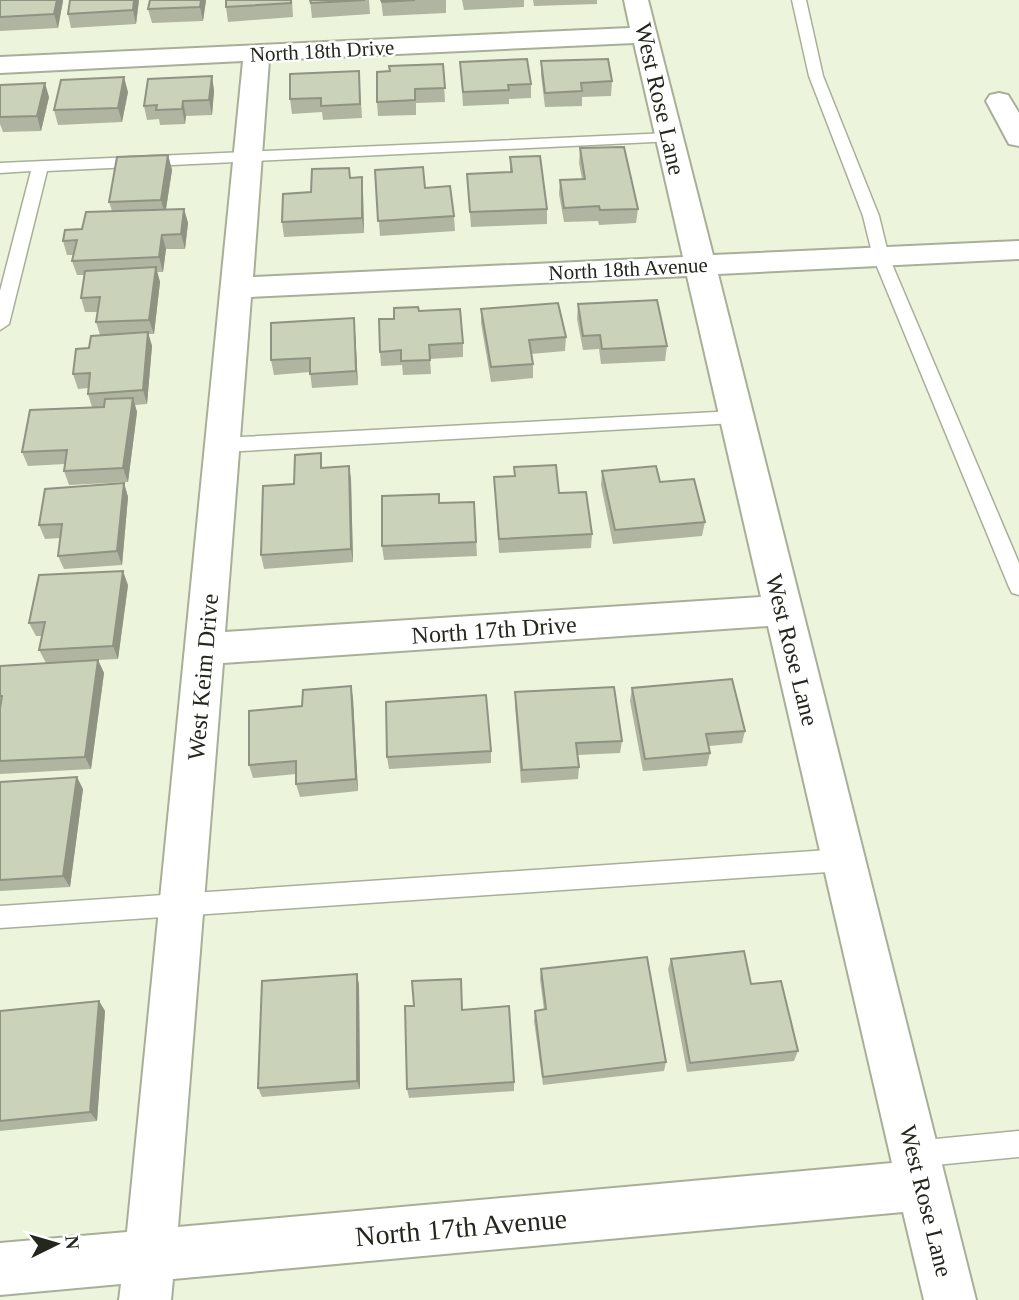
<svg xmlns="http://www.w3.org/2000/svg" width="1019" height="1300" viewBox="0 0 1019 1300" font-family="'Times New Roman',serif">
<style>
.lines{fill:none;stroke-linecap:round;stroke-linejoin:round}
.lane-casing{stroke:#a8af98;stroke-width:3}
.street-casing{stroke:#a8af98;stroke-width:4}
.lane{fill:#fff;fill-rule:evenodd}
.street{fill:#fff;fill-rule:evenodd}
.wall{fill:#afb5a0}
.shaded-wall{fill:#8e9382}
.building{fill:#cbd2ba;stroke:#8e9382;stroke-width:2}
.labels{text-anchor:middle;stroke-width:5;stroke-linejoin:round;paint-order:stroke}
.far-street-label{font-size:21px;fill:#24271e;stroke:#fff}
.street-label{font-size:24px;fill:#24271e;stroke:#fff}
.near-street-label{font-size:28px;fill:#24271e;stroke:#fff}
</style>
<rect width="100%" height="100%" fill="#edf4dc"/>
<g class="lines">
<g class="lane-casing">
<path id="lane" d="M792 0H806L823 76 879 216 889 257 1019 563V595L1012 593 1009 587 873 257 863 216 809 76Z
M669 133 677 138 674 141 47 171 9 324 0 330V291L31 171 0 173V163Z
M735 411 741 412 744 417 741 422 735 423 223 452 216 450 214 445 216 440 223 438Z
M843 849 851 853 855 860 851 867 843 871 0 928V906Z
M1019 1131V1157L915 1167 906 1163 902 1154 906 1145 915 1141Z"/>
</g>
<g class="street-casing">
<path id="street" d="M624 0H648L713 255 1019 241V259L718 274 976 1300H924L903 1212 173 1279 171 1300H119L121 1284 0 1295V1243L127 1232 243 61 0 73V57L630 28ZM634 43 683 257 253 277 269 60ZM687 276 761 597 225 632 251 297ZM768 626 892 1163 178 1227 223 663Z
M999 93 1008 95 1019 113V146L1009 144 986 101 990 95Z"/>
</g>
<use href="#lane" class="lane"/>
<use href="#street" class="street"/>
</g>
<path class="wall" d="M0 0H63L58 28 0 31Z
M139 0 136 24 71 28 68 14Z
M150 0H206L203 21 152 23 148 9Z
M292 0 293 17 228 22 226 7Z
M310 0H369L370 14 312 18Z
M381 0H446V13L383 16Z
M462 0H524V7L464 10Z
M533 0H597V4L534 6Z
M541 61 612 81 611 96 582 97V106L545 107 541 75Z
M460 62 531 84V98L509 99V104L463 106Z
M443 64 445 102 416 103V115L378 116 377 102 390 71Z
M359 71 362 118 323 120 322 112 292 114 290 99Z
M212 76 214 91 212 115 186 116 185 124 160 125 159 119 147 120 144 106Z
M0 85 49 97 41 131 3 132 0 124Z
M128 92 122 122 58 125 54 110Z
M580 148 638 209 636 223 599 225 598 221 564 222 559 194 560 180 582 179 579 163Z
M168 155 172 170 166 209H184L188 223 185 249H166L163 272H157L160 282 154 334H148L152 346 147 404 135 405 137 412 128 482 69 485 64 471 65 464 28 466 22 452 92 407 88 394V388L78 389 73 374 89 348 100 335 96 322 98 312H85L81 298 85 275H77L72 261 74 255H67L63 241 112 211 109 202Z
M510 157 547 209V224L471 227 467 174 510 172Z
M349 168 350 178 363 192 364 233 284 237 282 222 311 192Z
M375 170 425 188 454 216 455 231 380 236Z
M578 304 667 346 665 361 601 364 599 349 583 350 577 319Z
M481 309 566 337 565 351 531 354 533 364V378L491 382 481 323Z
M419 311 463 343V357L430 359 431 374 403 375 402 365 381 366 380 352 394 319Z
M355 332 358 385 312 388 310 372 274 375 271 360Z
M349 466 351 480 353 562 264 569 261 555 294 484 323 468Z
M514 467 559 493 592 534 591 548 499 553 494 477 514 476Z
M602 471 660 482 705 522 702 536 613 544 601 485Z
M124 483 128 497 122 565 64 569 58 556 60 538 45 539 39 525Z
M474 502 477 556 384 560 382 546Z
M128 585 118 659 98 660 104 673 91 769 0 774V666L46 663 39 650 42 636H36L29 623Z
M632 688 745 731 742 743 709 746 710 753 707 766 643 771 630 701Z
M515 692 622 741 620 753 577 755 579 767 578 779 521 783 515 705Z
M353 699 358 791 300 797 296 784V774L253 778 249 765 302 706Z
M491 751V763L389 769 387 757Z
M0 782 83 789 70 887 0 891Z
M671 959 751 984 798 1051 794 1061 687 1072 668 969Z
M541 969 666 1062 664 1071 543 1085 534 1021 535 1011 544 1010 540 979Z
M359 984 360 1089 262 1097 258 1088Z
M99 1001 105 1011 97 1121 0 1131V1011Z
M463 1010 514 1082V1091L409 1098 407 1089Z"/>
<path class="shaded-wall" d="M57 0H63V1L58 28 54 14Z
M134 0H139L136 24 133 10Z
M201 0H206L203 21 200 7Z
M212 76 214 91 212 115 209 100Z
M124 77 128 92 122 122 118 108Z
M45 83 49 97 41 131 37 116Z
M183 101 186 116 185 124 182 109Z
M168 155 172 170 165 215 161 200Z
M362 177 363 192 364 233 362 218Z
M184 209 188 223 185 249 181 234Z
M162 235 166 249 163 272 159 257Z
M156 267 160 282 154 334 149 320Z
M354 318 355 332 358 385 356 371Z
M148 332 152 346 147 404 143 390Z
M133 398 137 412 128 482 123 468Z
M349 466 351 480 353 562 351 549Z
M124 483 128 497 122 565 117 551Z
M123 571 128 585 118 659 113 646Z
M98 660 104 673 91 769 85 757Z
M351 686 353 699 358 791 356 779Z
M77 777 83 789 70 887 63 876Z
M357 974 359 984 360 1089 357 1081Z
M99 1001 105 1011 97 1121 90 1112Z"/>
<path class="building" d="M0 0H57L54 14 0 17Z
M70 0H134L133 10 68 14Z
M150 0H201L200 7 148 9Z
M226 0H291V3L226 7Z
M310 0H365L311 3Z
M381 0H415L382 2Z
M527 59 531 84 508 85 509 90 463 92 460 62Z
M608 59 612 81 581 83 582 91 545 93 541 61Z
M443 64 445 88 415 89V100L377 102V72L390 71 389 66Z
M359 71 360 104 321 106V98L290 99V74Z
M212 76 209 100 183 101 182 109 156 110 157 105 144 106 148 79Z
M124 77 118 108 54 110 61 80Z
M45 83 37 116 0 117V85Z
M624 147 638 209 600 210 599 206 564 208 560 180 585 179 580 148Z
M168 155 161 200 109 202 117 157Z
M540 156 547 209 470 212 467 174 512 172 510 157Z
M423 167 425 188 450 186 454 216 378 221 375 170Z
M349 168 350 178 362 177V218L282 222 283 194 311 192 312 169Z
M184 209 181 234 162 235 159 257 72 261 77 240 63 241 65 230 82 229 86 212Z
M156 267 149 320 96 322 100 297 81 298 85 271Z
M657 300 667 346 602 349 600 335 583 336 578 304Z
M558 303 566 337 529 340 533 364 491 367 481 309Z
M418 307 419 311 460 309 463 343 429 345 430 360 401 361V350L380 352 379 319H394V308Z
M354 318 356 371 310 374V358L271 360V323Z
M148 332 143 390 88 394 90 373 73 374 76 349 89 348 91 336Z
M133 398 123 468 64 471 67 450 22 452 30 410 104 407 105 399Z
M321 453V468L349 466 351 549 261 555 263 486 294 484 295 455Z
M556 465 559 493 586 492 592 534 499 539 494 477 515 476 514 467Z
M656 466 660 482 694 479 705 522 615 530 602 471Z
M124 483 117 551 58 556 62 524 39 525 45 489Z
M439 494V503L474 502 476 542 382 546V496Z
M123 571 113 646 39 650 45 622 29 623 39 575Z
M98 660 85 757 0 761V708L2 696H0V666Z
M732 679 745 731 706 734 710 753 645 759 632 688Z
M351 686 356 779 296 784V761L249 765V711L302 706 303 690Z
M614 687 622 741 576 743 579 767 522 770 515 692Z
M486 695 491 751 387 757 386 702Z
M77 777 63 876 0 880V782Z
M744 951 751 984 781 981 798 1051 690 1063 671 959Z
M647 957 666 1062 543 1077 535 1011 546 1009 541 969Z
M357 974V1081L258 1088 262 981Z
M461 979 462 1010 509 1006 514 1082 407 1089 405 1006H414L412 981Z
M99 1001 90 1112 0 1121V1011Z"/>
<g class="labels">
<g class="far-street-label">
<text transform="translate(322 51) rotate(-3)" y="7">North 18th Drive</text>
<text transform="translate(628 269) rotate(-3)" y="7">North 18th Avenue</text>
</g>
<g class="street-label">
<text transform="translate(660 99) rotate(77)" y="8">West Rose Lane</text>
<text transform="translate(494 630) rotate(-4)" y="8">North 17th Drive</text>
<text transform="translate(792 650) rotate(76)" y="8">West Rose Lane</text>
<text transform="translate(203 677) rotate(-85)" y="8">West Keim Drive</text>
<text transform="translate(926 1201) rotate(76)" y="8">West Rose Lane</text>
</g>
<g class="near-street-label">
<text transform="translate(461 1227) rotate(-5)" y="10">North 17th Avenue</text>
</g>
</g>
<g transform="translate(56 1244) rotate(85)" stroke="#ffffff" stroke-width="5" paint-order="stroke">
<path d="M0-5L12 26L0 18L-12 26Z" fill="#24271e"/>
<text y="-10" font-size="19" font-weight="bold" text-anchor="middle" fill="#24271e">N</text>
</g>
</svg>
